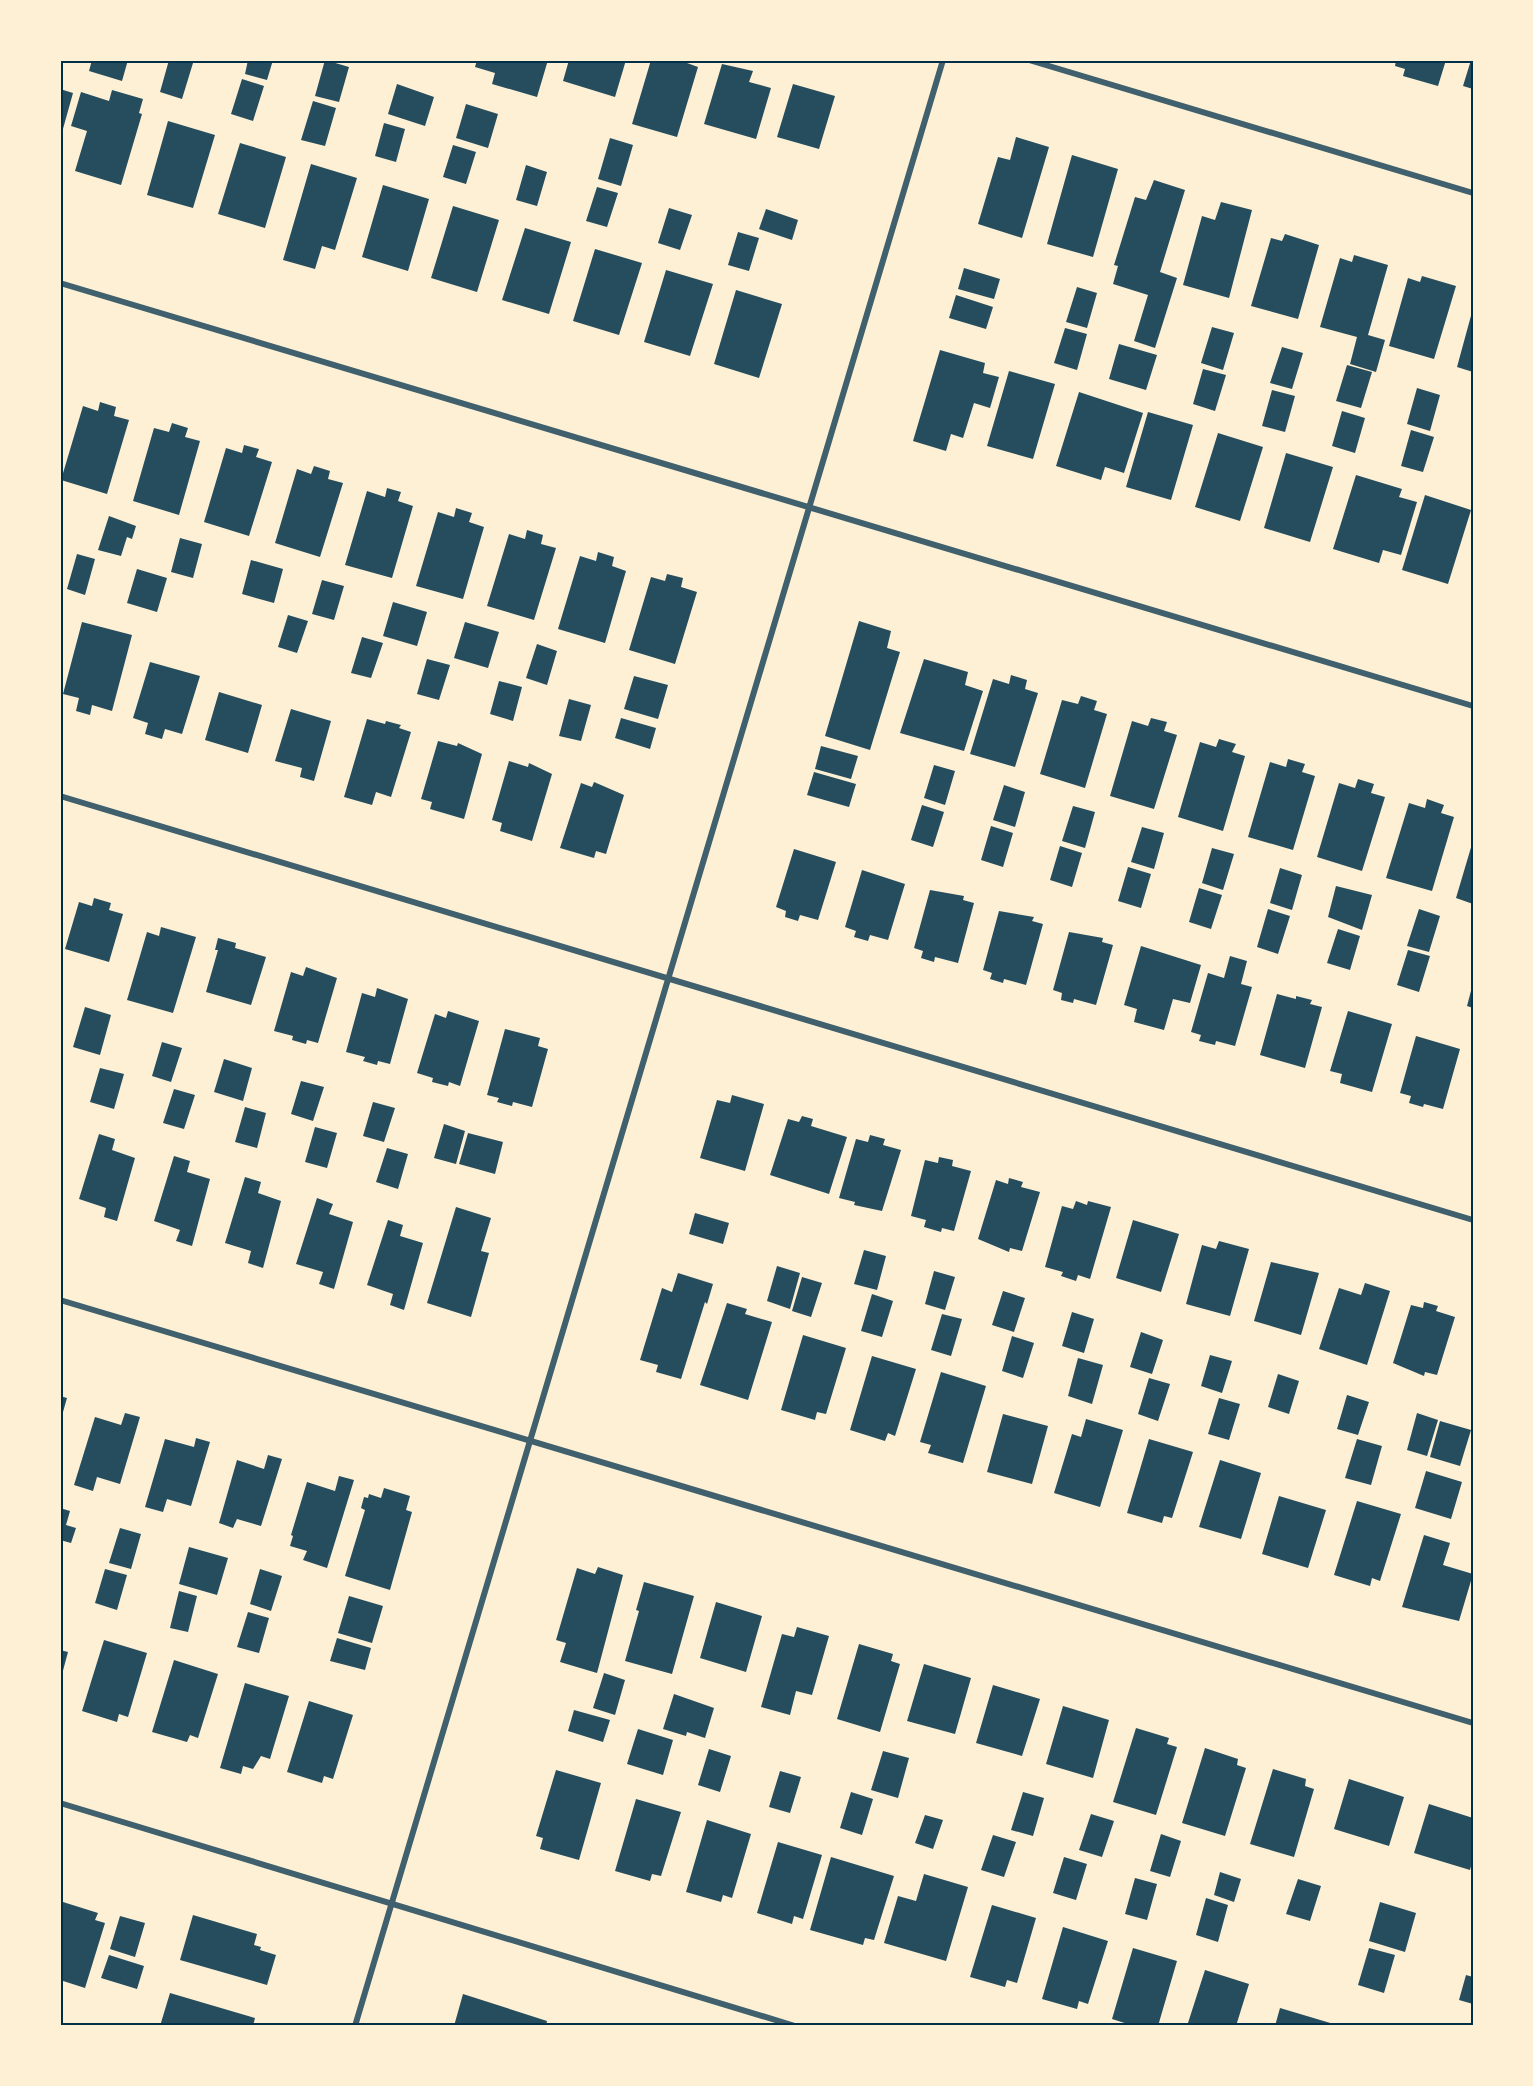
<svg xmlns="http://www.w3.org/2000/svg" width="1533" height="2086" viewBox="0 0 1533 2086" font-family="Lato,sans-serif">
<style>
.building{fill:#264d5e}
.lines{fill:none;stroke-linecap:round;stroke-linejoin:round}
.minor{stroke:#3f606c;stroke-width:6}
.neatline{fill:none;stroke:#003049;stroke-width:2}
</style>
<rect width="100%" height="100%" fill="#fdf0d5"/>
<path class="building" d="M92 60H128L122 81 89 71Z
M169 60 193 63 182 99 160 92Z
M248 60H273L267 80 245 74Z
M325 60 349 67 339 102 315 96Z
M477 60H548L537 97 492 84 495 73 475 67Z
M569 60H626L615 97 563 81Z
M651 60H688L687 63 698 67 677 137 632 124Z
M1396 60H1446L1438 86 1403 76 1405 69 1395 66Z
M1471 60H1473V89L1463 86Z
M722 64 753 71 749 82 771 88 756 139 704 124Z
M242 79 264 86 253 121 231 114Z
M397 84 434 97 425 126 388 114Z
M793 84 835 96 819 149 777 137Z
M60 89 73 93 61 136H60Z
M112 90 143 99 139 113 142 114 121 185 75 171 87 131 71 126 81 92 109 101Z
M313 101 336 108 325 146 301 140Z
M466 104 498 114 488 148 456 138Z
M168 121 215 135 193 208 147 195Z
M384 123 405 129 396 162 375 156Z
M1016 137 1049 147 1022 238 978 224 998 157 1010 160Z
M610 138 633 145 621 186 598 179Z
M240 143 286 157 265 228 218 214Z
M453 145 476 152 466 184 443 177Z
M1072 155 1118 169 1093 257 1047 244Z
M311 164 357 178 335 250 322 246 315 269 283 260Z
M526 165 547 172 537 206 516 200Z
M1154 180 1185 190 1160 272 1177 278 1155 348 1134 341 1148 295 1113 284 1118 266 1114 265 1135 197 1146 200Z
M383 185 429 199 408 271 362 257Z
M597 187 618 193 607 227 586 221Z
M1221 202 1252 210 1229 298 1183 285 1202 216 1215 220Z
M453 206 499 220 477 292 431 278Z
M669 208 692 215 680 250 658 243Z
M766 209 798 220 792 240 759 229Z
M525 228 571 242 549 314 502 300Z
M738 232 759 238 749 271 728 265Z
M1285 234 1319 245 1298 319 1251 306 1271 238 1282 241Z
M595 249 642 263 619 335 573 321Z
M1354 255 1388 265 1368 335 1385 340 1376 372 1350 364 1357 337 1320 327 1340 258 1352 262Z
M964 268 1000 279 994 299 958 289Z
M666 270 713 284 690 356 644 342Z
M1422 276 1456 286 1434 359 1389 346 1408 278 1420 282Z
M1077 287 1097 293 1087 328 1066 322Z
M736 290 782 304 759 378 714 364Z
M956 295 993 307 986 329 949 318Z
M1472 312H1473V372L1457 367Z
M1212 327 1234 333 1223 370 1201 363Z
M1065 328 1087 334 1077 370 1054 363Z
M1119 344 1157 355 1146 390 1109 379Z
M1282 347 1303 353 1292 389 1270 383Z
M940 350 985 363 983 373 999 377 990 408 974 403 963 438 951 434 946 451 913 441Z
M1347 365 1372 372 1361 408 1336 401Z
M1203 369 1226 375 1215 411 1193 404Z
M1009 371 1055 384 1033 459 987 446Z
M1417 388 1440 395 1430 431 1407 424Z
M1272 390 1295 396 1285 432 1262 426Z
M1079 392 1143 413 1124 473 1105 467 1101 480 1056 466Z
M100 402 116 407 114 416 129 420 107 494 61 480 83 406 98 411Z
M1342 411 1365 418 1355 453 1332 446Z
M1148 412 1193 425 1171 500 1126 487Z
M172 423 188 428 185 437 200 441 179 515 133 501 154 428 169 432Z
M1411 430 1434 437 1423 472 1401 466Z
M1218 433 1263 447 1240 521 1195 507Z
M244 445 259 449 256 457 272 462 249 536 204 522 226 448 242 453Z
M1286 453 1333 467 1310 542 1264 528Z
M314 466 330 471 328 479 343 483 320 557 275 543 297 469 311 474Z
M1356 475 1402 489 1399 497 1417 502 1401 555 1383 550 1379 563 1333 549Z
M387 488 401 492 398 501 413 506 392 578 345 565 367 491 385 497Z
M1425 495 1471 510 1448 584 1402 570Z
M456 508 472 513 469 522 484 527 463 599 416 586 438 512 454 517Z
M109 516 136 526 132 539 127 537 121 556 98 550Z
M527 530 543 535 541 544 556 548 534 620 487 606 509 534 525 539Z
M180 538 202 544 193 578 171 572Z
M598 552 614 557 612 566 626 571 605 643 558 629 580 556 596 561Z
M77 554 95 559 85 595 67 589Z
M251 560 283 569 274 603 242 594Z
M137 569 167 578 157 612 127 603Z
M667 574 683 578 681 587 697 592 675 664 629 650 651 577 665 581Z
M322 580 344 586 334 620 312 614Z
M393 602 427 612 417 646 383 636Z
M288 615 308 621 297 653 278 647Z
M859 621 891 631 887 648 900 652 870 750 825 736Z
M82 622 132 635 112 711 92 705 90 715 76 711 79 698 63 694Z
M465 622 499 632 488 668 454 658Z
M362 637 383 643 371 678 351 673Z
M537 644 557 651 547 685 526 678Z
M427 659 450 665 439 700 417 694Z
M924 659 968 672 965 685 983 691 964 751 900 733Z
M150 662 200 676 182 734 165 729 162 739 145 734 148 723 133 718Z
M1011 675 1027 680 1025 689 1038 693 1015 767 970 754 993 679 1009 684Z
M634 676 668 685 658 719 624 709Z
M499 681 522 687 513 721 490 714Z
M219 692 262 705 248 753 205 740Z
M1081 696 1097 701 1094 710 1107 714 1085 788 1040 774 1062 700 1078 704Z
M569 699 591 705 581 741 559 736Z
M291 709 331 721 314 781 300 777 302 768 275 761Z
M621 718 656 728 650 749 615 738Z
M1151 718 1167 722 1164 731 1177 735 1154 809 1110 796 1132 721 1148 726Z
M367 719 385 724 386 721 401 725 399 728 411 732 391 797 376 792 372 805 344 797Z
M1219 739 1236 744 1232 752 1245 756 1223 831 1178 817 1200 742 1216 747Z
M438 741 457 746 458 743 482 754 464 819 430 809 432 802 421 799Z
M821 746 858 756 851 779 815 769Z
M1288 759 1305 764 1302 772 1315 776 1293 850 1248 837 1270 762 1286 767Z
M509 761 528 767 529 763 552 774 532 841 500 831 502 823 492 820Z
M934 765 955 771 945 805 924 798Z
M814 772 856 784 849 807 807 795Z
M1358 779 1374 784 1371 793 1385 797 1362 871 1317 857 1339 783 1355 788Z
M594 782 624 795 606 854 596 851 594 858 560 848 581 783 592 787Z
M1004 785 1025 792 1015 827 993 820Z
M1427 799 1444 805 1441 813 1454 817 1432 891 1386 878 1409 803 1425 808Z
M922 805 944 812 933 847 911 840Z
M1073 806 1095 812 1085 848 1062 841Z
M991 826 1013 833 1003 867 981 860Z
M1142 827 1164 833 1154 869 1131 862Z
M1472 844H1473V904L1456 898Z
M1060 846 1082 853 1072 887 1050 880Z
M1212 848 1234 854 1223 890 1202 883Z
M794 849 836 862 818 920 800 915 798 921 785 917 786 911 776 907Z
M1128 867 1151 874 1141 908 1118 901Z
M1280 868 1302 875 1292 910 1270 903Z
M862 870 905 884 888 940 870 935 868 941 854 937 856 931 845 927Z
M1336 886 1372 895 1362 930 1328 917Z
M1199 888 1222 895 1211 929 1189 922Z
M930 890 964 896 963 900 974 903 958 963 935 957 934 962 921 958 923 951 914 948Z
M94 898 111 903 109 910 123 914 109 962 65 949 79 902 92 906Z
M1268 909 1290 916 1278 954 1257 947Z
M1419 909 1440 916 1429 952 1407 946Z
M999 911 1034 917 1032 921 1043 924 1026 985 1004 979 1003 983 990 979 992 973 983 970Z
M161 927 196 937 173 1013 127 1000 147 932 159 936Z
M1338 929 1360 936 1350 970 1327 963Z
M1069 932 1103 938 1102 942 1113 945 1096 1005 1074 999 1073 1003 1061 1000 1062 993 1053 990Z
M218 938 236 943 235 948 266 957 251 1005 206 992 218 950H215Z
M1141 946 1201 965 1190 1003 1173 999 1164 1030 1134 1022 1137 1009 1124 1005Z
M1408 950 1430 956 1419 992 1397 985Z
M1230 956 1247 961 1241 984 1252 987 1235 1046 1216 1041 1215 1045 1199 1041 1201 1035 1191 1032 1208 973 1224 978Z
M306 967 337 978 318 1043 307 1040 306 1044 292 1040 293 1036 274 1031 291 972 303 976Z
M1472 987 1473 988V1008L1467 1006Z
M377 988 408 999 390 1064 378 1061 377 1065 363 1061 365 1057 346 1052 362 993 375 997Z
M1277 994 1296 999V996L1312 1000 1310 1004 1322 1007 1305 1068 1260 1055Z
M85 1007 111 1015 100 1055 73 1047Z
M448 1011 479 1021 460 1086 449 1082 448 1086 432 1082 433 1078 417 1073 435 1014 446 1018Z
M1348 1011 1392 1024 1372 1092 1340 1083 1342 1074 1330 1071Z
M505 1029 540 1038 538 1046 548 1049 532 1107 513 1102 512 1106 497 1102 499 1098 487 1095Z
M1416 1036 1460 1049 1443 1109 1424 1104 1423 1107 1409 1103 1411 1096 1400 1093Z
M162 1042 182 1048 171 1082 152 1076Z
M224 1059 252 1068 243 1101 214 1092Z
M100 1068 124 1074 114 1109 90 1102Z
M301 1081 324 1087 313 1121 291 1114Z
M174 1089 195 1095 184 1129 163 1123Z
M732 1095 764 1104 745 1171 700 1158 717 1100 730 1103Z
M373 1102 395 1108 384 1142 363 1136Z
M245 1107 266 1113 257 1148 235 1142Z
M802 1116 813 1119 811 1126 847 1137 829 1194 770 1175 788 1119 799 1122Z
M444 1124 465 1131 456 1164 434 1158Z
M315 1127 337 1133 327 1168 305 1162Z
M468 1133 503 1142 495 1174 459 1164Z
M99 1134 115 1139 112 1150 135 1158 117 1221 104 1217 106 1208 79 1199Z
M870 1135 885 1139 883 1145 901 1150 882 1211 854 1205 855 1202 839 1198 856 1139 868 1142Z
M387 1148 408 1154 398 1189 376 1182Z
M174 1156 190 1161 187 1172 210 1179 192 1246 176 1241 180 1230 154 1221Z
M939 1157 953 1160 952 1166 971 1171 954 1231 942 1228 941 1232 924 1227 926 1220 911 1216 925 1160 938 1163Z
M245 1177 261 1182 258 1193 281 1201 263 1268 248 1263 251 1251 225 1243Z
M1009 1178 1023 1182 1021 1187 1040 1192 1022 1251 1010 1248 1009 1252 978 1239 996 1180 1008 1184Z
M317 1198 333 1204 329 1214 353 1222 334 1289 319 1284 323 1272 296 1264Z
M1076 1201 1087 1205 1088 1201 1111 1207 1090 1279 1078 1275 1076 1281 1061 1276 1063 1272 1045 1267 1062 1206 1073 1209Z
M456 1207 491 1218 481 1251 489 1253 471 1317 427 1303Z
M695 1213 729 1223 723 1244 689 1234Z
M388 1220 403 1225 400 1236 423 1243 404 1310 390 1305 393 1294 367 1285Z
M1133 1220 1179 1234 1161 1292 1116 1278Z
M1219 1241 1249 1249 1230 1316 1186 1304 1202 1245 1216 1249Z
M864 1250 886 1256 877 1290 854 1284Z
M1271 1262 1319 1273 1301 1335 1254 1321Z
M777 1266 800 1273 790 1309 767 1301Z
M934 1271 955 1277 945 1310 925 1304Z
M678 1273 713 1284 707 1304 705 1302 681 1379 656 1372 658 1365 640 1360 662 1288 672 1292Z
M802 1277 822 1283 811 1317 792 1311Z
M1365 1283 1390 1291 1367 1365 1319 1349 1339 1288 1361 1295Z
M1003 1291 1025 1298 1014 1332 992 1325Z
M872 1294 893 1301 882 1337 861 1331Z
M1424 1302 1438 1306 1436 1311 1455 1317 1437 1375 1425 1372 1424 1376 1393 1363 1411 1305 1423 1308Z
M727 1303 747 1309 745 1314 772 1322 748 1400 700 1385Z
M1072 1312 1094 1319 1084 1353 1062 1346Z
M942 1314 962 1319 951 1356 931 1350Z
M1141 1332 1163 1340 1152 1374 1130 1367Z
M803 1335 846 1348 826 1414 817 1412 815 1420 781 1410Z
M1012 1336 1034 1343 1023 1378 1002 1371Z
M1210 1355 1232 1361 1222 1393 1201 1386Z
M872 1356 916 1369 895 1436 888 1433 885 1441 850 1430Z
M1078 1358 1103 1365 1092 1404 1068 1396Z
M941 1372 986 1386 963 1463 928 1453 931 1445 920 1442Z
M1278 1374 1299 1381 1289 1414 1268 1407Z
M1149 1378 1170 1384 1158 1421 1138 1414Z
M1347 1395 1369 1402 1358 1435 1337 1429Z
M60 1396 67 1398 61 1419H60Z
M1219 1398 1240 1404 1229 1440 1208 1434Z
M125 1413 140 1417 120 1484 97 1477 93 1491 74 1485 95 1417 121 1425Z
M1417 1413 1438 1420 1427 1456 1407 1450Z
M1003 1414 1048 1426 1032 1484 987 1472Z
M1086 1419 1123 1430 1100 1507 1054 1493 1072 1434 1081 1437Z
M1440 1421 1471 1430 1460 1466 1430 1457Z
M196 1438 210 1442 191 1506 167 1499 163 1512 145 1507 165 1439 194 1447Z
M1149 1439 1193 1452 1172 1518 1164 1516 1162 1523 1127 1513Z
M1357 1439 1382 1446 1371 1485 1345 1478Z
M268 1455 282 1459 261 1526 237 1519 233 1528 219 1523 237 1460 264 1469Z
M1220 1460 1261 1473 1241 1539 1199 1527Z
M1426 1471 1462 1482 1451 1519 1415 1508Z
M339 1476 354 1480 327 1568 303 1560 307 1551 290 1546 293 1536 291 1535 307 1482 335 1491Z
M384 1488 410 1496 406 1510 412 1512 390 1590 345 1576 365 1510 361 1508 364 1497 368 1498 369 1494 381 1498Z
M1279 1496 1326 1510 1308 1568 1262 1554Z
M1357 1501 1401 1514 1380 1581 1372 1578 1370 1586 1334 1575Z
M60 1508 70 1511 66 1525 76 1528 71 1543 60 1540Z
M120 1528 141 1534 131 1569 109 1563Z
M1424 1535 1450 1543 1443 1565 1473 1574 1459 1621 1402 1607Z
M189 1547 228 1558 217 1595 179 1584Z
M598 1567 623 1575 597 1673 560 1662 566 1643 556 1640 577 1568 595 1574Z
M105 1569 127 1575 117 1610 95 1603Z
M260 1569 282 1576 271 1611 250 1604Z
M644 1582 694 1596 672 1674 625 1661 639 1611 636 1610Z
M179 1591 197 1596 188 1632 170 1628Z
M349 1596 383 1606 372 1643 338 1633Z
M716 1602 762 1616 746 1672 700 1658Z
M248 1612 269 1618 259 1653 237 1647Z
M797 1627 829 1636 812 1695 796 1691 790 1715 761 1707 782 1634 794 1637Z
M337 1638 371 1648 365 1670 330 1661Z
M104 1640 147 1653 128 1717 119 1714 117 1722 82 1711Z
M859 1644 893 1654 891 1661 900 1664 880 1732 837 1719Z
M60 1650 68 1652 61 1678H60Z
M174 1660 218 1674 198 1738 190 1735 187 1742 152 1732Z
M924 1664 971 1678 955 1734 907 1721Z
M604 1673 625 1680 615 1715 593 1708Z
M245 1683 289 1696 270 1759 261 1756 253 1769 243 1766 241 1774 220 1768Z
M993 1685 1040 1699 1022 1756 976 1743Z
M674 1694 714 1708 705 1738 687 1732 686 1736 663 1729Z
M309 1701 353 1715 333 1779 324 1776 322 1783 287 1772Z
M1063 1706 1109 1720 1093 1778 1046 1764Z
M574 1710 610 1720 603 1742 568 1731Z
M1136 1728 1169 1738 1167 1744 1177 1747 1156 1815 1113 1802Z
M638 1729 673 1740 663 1775 627 1764Z
M1205 1748 1238 1759 1237 1765 1246 1768 1225 1836 1182 1823Z
M709 1749 731 1756 720 1792 698 1785Z
M883 1751 909 1758 898 1798 871 1790Z
M1273 1769 1306 1779 1305 1786 1314 1789 1294 1857 1250 1844Z
M556 1770 601 1783 579 1860 540 1849 543 1838 536 1836Z
M780 1771 801 1777 790 1813 769 1807Z
M1349 1779 1404 1797 1389 1846 1334 1829Z
M851 1792 873 1799 862 1835 840 1828Z
M1023 1792 1044 1798 1033 1836 1011 1830Z
M636 1799 681 1812 661 1876 652 1874 650 1881 615 1871Z
M1429 1804 1473 1818V1859L1470 1870 1414 1853Z
M1091 1814 1114 1821 1102 1857 1079 1850Z
M925 1815 943 1820 933 1849 915 1843Z
M707 1820 751 1834 732 1898 723 1895 721 1902 686 1892Z
M1161 1834 1181 1841 1170 1877 1150 1871Z
M993 1835 1016 1842 1004 1877 981 1870Z
M778 1842 822 1855 803 1919 794 1916 792 1924 757 1913Z
M831 1857 894 1876 874 1940 865 1938 863 1945 810 1930Z
M1064 1857 1087 1864 1076 1900 1053 1893Z
M1220 1872 1241 1879 1234 1902 1214 1895Z
M924 1874 968 1887 946 1961 884 1943 898 1896 916 1901Z
M1135 1878 1157 1884 1147 1920 1125 1914Z
M1298 1879 1321 1886 1310 1921 1286 1914Z
M1206 1898 1228 1905 1218 1942 1196 1935Z
M63 1902 98 1913 95 1920 105 1923 85 1988 60 1980V1913Z
M1380 1902 1416 1913 1405 1952 1369 1941Z
M992 1905 1036 1918 1017 1983 1007 1980 1005 1987 970 1977Z
M193 1915 257 1934 254 1945 261 1947 260 1950 276 1955 267 1985 180 1960Z
M120 1916 145 1923 135 1957 110 1949Z
M1063 1927 1108 1941 1088 2004 1079 2001 1077 2009 1042 1999Z
M1133 1948 1177 1961 1158 2026 1149 2023 1148 2026H1134L1112 2019Z
M1369 1948 1395 1955 1384 1993 1358 1985Z
M109 1955 144 1966 137 1989 101 1978Z
M1205 1970 1249 1984 1236 2026H1187Z
M1466 1975 1473 1977V2004L1459 2000Z
M170 1993 255 2018 253 2026H160Z
M463 1994 547 2021 546 2026H454Z
M1280 2008 1337 2025V2026H1275Z"/>
<g class="lines">
<path class="minor" d="M1029 60 1473 193
M60 283 1473 706
M60 796 1473 1220
M60 1300 1473 1723
M60 1803 795 2026
M355 2026 943 60"/>
</g>
<rect width="1533" height="2086" fill="none" stroke="#fdf0d5" stroke-width="123"/>
<rect x="62" y="62" width="1410" height="1962" class="neatline"/>
</svg>
